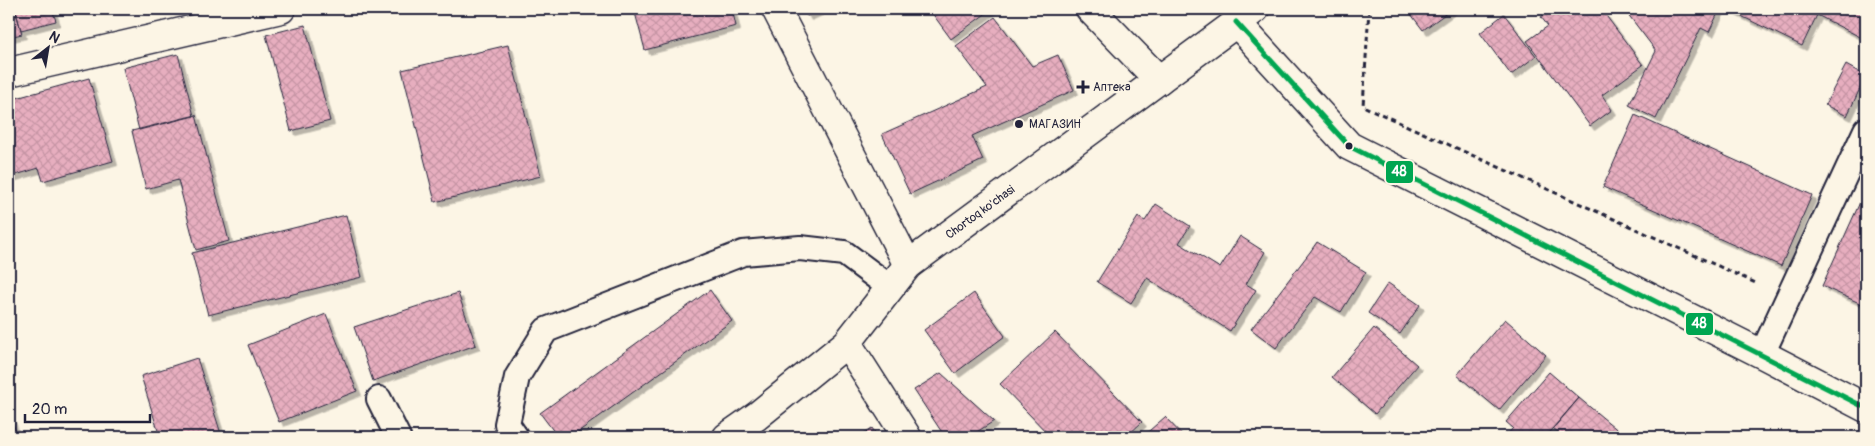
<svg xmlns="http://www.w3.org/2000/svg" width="1875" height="446" viewBox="0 0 1875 446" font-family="Pangolin,sans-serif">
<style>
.building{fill:url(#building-cross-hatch);stroke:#22223b;filter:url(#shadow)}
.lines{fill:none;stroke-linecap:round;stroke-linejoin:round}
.service-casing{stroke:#22223b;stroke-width:28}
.minor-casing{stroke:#22223b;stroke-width:31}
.tertiary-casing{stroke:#22223b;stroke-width:31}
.path{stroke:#22223b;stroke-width:3;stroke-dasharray:5 4;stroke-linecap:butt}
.service{stroke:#fcf5e5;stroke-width:24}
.minor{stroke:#fcf5e5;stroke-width:28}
.tertiary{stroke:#fcf5e5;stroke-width:28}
.bus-1-casing{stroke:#fcf5e5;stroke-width:9}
.bus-1{stroke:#00a651;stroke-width:5}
.poi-dot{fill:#22223b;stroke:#fcf5e5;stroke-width:2}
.labels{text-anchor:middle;stroke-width:4.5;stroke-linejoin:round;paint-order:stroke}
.poi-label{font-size:12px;fill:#22223b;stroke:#fcf5e5;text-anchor:start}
.street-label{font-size:12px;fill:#22223b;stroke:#fcf5e5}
.line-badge{stroke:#fcf5e5;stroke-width:2}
.badge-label{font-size:14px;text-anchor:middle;font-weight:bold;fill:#fff}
</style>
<defs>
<pattern id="building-cross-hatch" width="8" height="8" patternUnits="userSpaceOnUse" patternTransform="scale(1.25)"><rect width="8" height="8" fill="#e7aebf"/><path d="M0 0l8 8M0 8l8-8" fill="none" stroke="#c695a5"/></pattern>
<filter id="shadow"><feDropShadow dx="4.5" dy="4.5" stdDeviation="0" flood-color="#0004"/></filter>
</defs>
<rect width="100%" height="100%" fill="#fcf5e5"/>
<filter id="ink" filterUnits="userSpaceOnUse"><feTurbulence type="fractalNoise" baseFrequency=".02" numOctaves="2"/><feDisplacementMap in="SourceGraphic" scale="10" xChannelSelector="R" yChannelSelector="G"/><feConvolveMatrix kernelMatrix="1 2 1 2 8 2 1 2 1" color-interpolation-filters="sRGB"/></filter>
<g filter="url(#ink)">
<path class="building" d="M9 9H15L22 34 9 37Z
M15 9H52L56 21 21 30Z
M634 9H732L736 26 645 50Z
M803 9H822L807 16Z
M929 9H992L951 39Z
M1407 9H1452L1423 30Z
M1551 9H1565L1567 11 1570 9H1601L1643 65 1602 95 1612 110 1590 126 1527 41 1548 26 1541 17Z
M1624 9H1720L1709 32 1701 28 1656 119 1629 105 1656 51Z
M1727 9H1866V40L1817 15 1802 46Z
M1504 14 1536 56 1511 75 1480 33Z
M995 17 1032 66 1058 55 1074 90 972 136 983 160 910 194 882 134 987 87 956 46Z
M305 25 330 121 291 131 266 35Z
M508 45 541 176 435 202 402 70Z
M178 54 194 116 139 130 123 68Z
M1846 65 1866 76 1847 116 1825 105Z
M89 78 113 161 43 181 39 168 9 177V100Z
M196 115 229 241 196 250 178 180 146 189 132 131Z
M1635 115 1812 195 1781 266 1603 187Z
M1866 189V306L1822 286Z
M1156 204 1190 226 1179 243 1220 268 1240 236 1265 252 1246 284 1256 290 1230 331 1147 278 1131 303 1097 282 1138 217 1145 221Z
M346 215 362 277 208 315 192 253Z
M1317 242 1366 272 1341 312 1315 297 1276 348 1251 329 1310 252Z
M1388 283 1420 305 1400 334 1368 313Z
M710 290 732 321 571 437H558L540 413Z
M458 293 476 345 373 381 354 327Z
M974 293 1005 336 955 373 924 330Z
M326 314 357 391 279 422 248 345Z
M1505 319 1546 355 1499 410 1457 375Z
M1374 328 1417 365 1375 414 1332 377Z
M1055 332 1142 422 1126 437H1051L1000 384Z
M197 358 222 437H160L141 376Z
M1549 372 1579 398 1546 437H1505L1513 428 1506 422Z
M941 373 994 421 969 437H945L914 390Z
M1579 398 1626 437H1556L1559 433 1553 428Z
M1165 417 1184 437H1142Z
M11 418 18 437H9V419Z
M872 428 878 437H858Z"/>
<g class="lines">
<g class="service-casing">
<path id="service" d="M1762 354 1866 130
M379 399 398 437
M516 437 507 424 517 377 546 330 743 253 800 248 844 253 891 288"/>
</g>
<g class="minor-casing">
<path id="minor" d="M776 9 908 265
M1090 9 1159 80
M1236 22 1349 146 1762 354 1866 408
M9 72 281 9
M847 343 907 437"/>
</g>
<g class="tertiary-casing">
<path id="tertiary" d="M727 437 757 416 847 343 908 265 1255 9"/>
</g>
<path class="path" d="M1369 9 1363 106 1758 284"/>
<use href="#service" class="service"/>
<use href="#minor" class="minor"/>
<use href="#tertiary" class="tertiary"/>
<g class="bus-1-casing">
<path id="bus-1" d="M1236 22 1349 146 1866 408"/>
</g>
<use href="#bus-1" class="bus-1"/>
</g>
</g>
<g class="poi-dot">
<path d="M1080.5 79.5h5v5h5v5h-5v5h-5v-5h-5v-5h5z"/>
<circle cx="1019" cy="124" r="5"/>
<circle cx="1349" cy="146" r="4.5"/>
</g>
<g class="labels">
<g class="poi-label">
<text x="1093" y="91">Аптека</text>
<text x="1029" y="128">МАГАЗИН</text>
</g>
<g class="street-label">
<text transform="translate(980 212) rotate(-36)" y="4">Chortoq ko'chasi</text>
</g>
</g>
<g class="line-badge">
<rect x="1385" y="160" width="29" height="24" rx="5" fill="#00a651"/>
<rect x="1685" y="312" width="29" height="24" rx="5" fill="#00a651"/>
</g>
<g class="badge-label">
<text x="1399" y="176">48</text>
<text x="1699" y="328">48</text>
</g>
<rect width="1875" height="446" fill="none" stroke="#fcf5e5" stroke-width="30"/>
<rect x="15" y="15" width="1845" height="416" fill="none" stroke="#22223b" stroke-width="2" filter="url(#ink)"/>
<g transform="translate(48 48) rotate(31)" stroke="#fcf5e5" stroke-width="4" paint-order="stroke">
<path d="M0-4L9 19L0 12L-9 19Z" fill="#22223b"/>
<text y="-8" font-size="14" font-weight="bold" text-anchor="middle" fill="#22223b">N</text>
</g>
<path d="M25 414v8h125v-8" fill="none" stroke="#22223b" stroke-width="2.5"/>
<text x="32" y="414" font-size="15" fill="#22223b" stroke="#fcf5e5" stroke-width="4" paint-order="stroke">20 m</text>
</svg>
